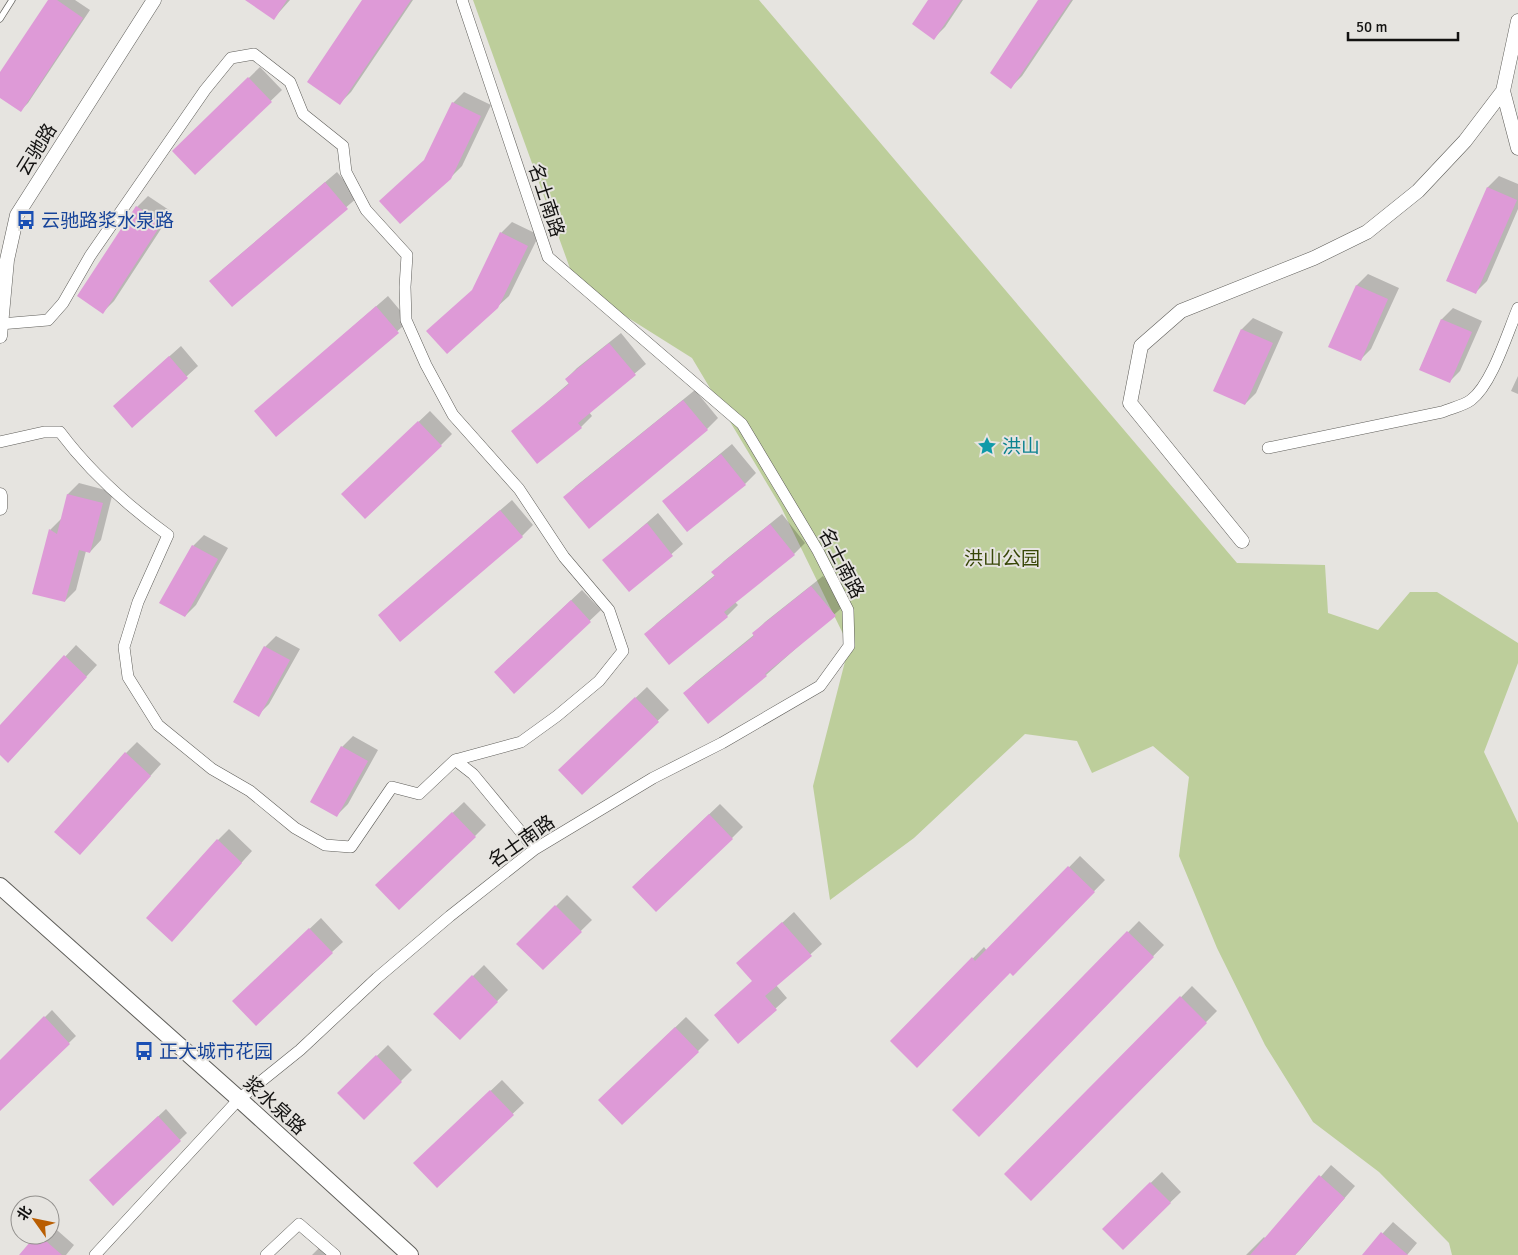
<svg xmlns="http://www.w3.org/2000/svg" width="1518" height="1255" viewBox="0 0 1518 1255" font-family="Signika,'Noto Sans SC',sans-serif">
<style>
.green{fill:#bdce9b}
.shadow{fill:#0003}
.building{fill:#de9ad7}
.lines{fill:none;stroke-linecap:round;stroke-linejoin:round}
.service-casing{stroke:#5e5d59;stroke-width:7}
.minor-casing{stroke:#5e5d59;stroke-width:12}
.tertiary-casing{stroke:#5e5d59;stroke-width:15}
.secondary-casing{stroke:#5e5d59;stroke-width:18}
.service{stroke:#fff;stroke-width:5.5}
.minor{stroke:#fff;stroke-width:11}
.tertiary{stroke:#fff;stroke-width:14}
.secondary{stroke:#fff;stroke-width:16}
.labels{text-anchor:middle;stroke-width:4;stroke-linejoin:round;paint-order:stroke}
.street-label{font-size:19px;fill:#131211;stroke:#e6e4e0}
.transit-label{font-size:19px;fill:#164399;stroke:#e6e4e0;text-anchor:start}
.culture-label{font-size:19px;fill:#0d838f;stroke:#e6e4e0;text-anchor:start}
.park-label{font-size:19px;fill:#384707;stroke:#e6e4e0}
</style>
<rect width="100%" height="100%" fill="#e6e4e0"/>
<path class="green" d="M473 0H759L1237 563 1325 565 1328 613 1378 630 1410 592H1437L1518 643V663L1484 752 1518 823V1255H1452L1449 1243 1379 1172 1313 1122 1265 1045 1217 948 1179 856 1189 777 1153 746 1092 773 1077 741 1025 734 914 838 830 900 813 786 849 646 781 507 692 358 576 285Z"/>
<path class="shadow" d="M49 0H75L90 10 28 103 21 110 0 97V74Z
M247 0H290L274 18Z
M363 0H413L351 92 340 103Z
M930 0H963L945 27 934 38Z
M1040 0H1073L1022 76 1011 87Z
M260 67 282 90 195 174 174 151Z
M464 92 491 105 462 166 450 178 426 159 453 103Z
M337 172 358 197 232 306 222 270Z
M1499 176 1518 184V209L1487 281 1476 292 1447 280 1488 187Z
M148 196 172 212 114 301 103 312 137 207Z
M512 222 539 235 509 296 497 307 474 289 501 233Z
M1368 274 1399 288 1371 349 1360 360 1330 346 1357 285Z
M388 296 409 321 276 436 256 411Z
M1453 308 1482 321 1460 371 1449 382 1420 369 1442 319Z
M1253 318 1283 332 1256 393 1245 404 1242 329Z
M621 333 646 364 589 412 592 416 581 427 512 432 569 383 566 379 577 368Z
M181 346 198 366 132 426 126 395Z
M1518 376V394L1511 391Z
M695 390 718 418 707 429 565 497 576 486Z
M430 411 452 434 441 445 354 483Z
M732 444 756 473 745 484 664 502 675 491Z
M79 483 113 492 101 540 90 552 86 551 76 590 65 601 34 593 50 530 62 518 68 494Z
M512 500 533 525 522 536 379 615Z
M658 513 683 544 629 591 604 560Z
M782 514 805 543 794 554 735 602 738 605 727 616 646 634 657 623 715 575 713 572 724 561Z
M204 535 228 548 196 605 185 616 193 546Z
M823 576 846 604 766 675 708 722 685 693 696 682 755 634 754 633 765 622Z
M582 590 601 610 514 692 506 661Z
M276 636 300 649 269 704 258 715 235 702 265 647Z
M76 645 97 665 19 750 0 753V727Z
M647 687 669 710 582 793 571 759Z
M353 736 378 750 348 804 337 815 342 747Z
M137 742 161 764 91 842 126 753Z
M464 802 486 825 475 836 388 874Z
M720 804 743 827 732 838 644 876Z
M229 829 252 851 182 929 218 840Z
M1080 856 1105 880 1013 974 1010 971 892 1041 984 947 987 951Z
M567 895 592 920 543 968 518 944Z
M794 912 822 944 776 985 787 998 739 1042 753 981 738 963Z
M321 918 343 942 332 952 245 990Z
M1139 921 1164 945 979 1135 954 1110Z
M484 965 508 990 460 1039 435 1014Z
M1192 986 1217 1011 1031 1199 1099 1081Z
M52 1010 76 1036 0 1110V1062Z
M686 1017 709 1040 698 1051 611 1089Z
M388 1045 412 1070 364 1118 339 1093Z
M502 1080 524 1103 437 1186 426 1152Z
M166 1109 187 1133 113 1204 98 1173Z
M1331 1165 1355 1186 1300 1250 1295 1255H1246L1264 1237 1266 1239Z
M1162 1172 1181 1192 1123 1248 1103 1229Z
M1393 1222 1417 1243 1407 1255H1363Z
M50 1224 74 1245 66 1255H21L38 1235H50Z
M321 1246 329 1255H312Z"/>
<path class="building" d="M48 0H57L83 18 21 112 0 98V72Z
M245 0H287L274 20Z
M362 0H411L340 105 307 82Z
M928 0H961L934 40 912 24Z
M1038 0H1071L1011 89 990 73Z
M248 77 272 102 195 175 172 151Z
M452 102 481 116 451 179 400 224 379 201 424 160Z
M325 182 348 209 232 307 209 281Z
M1487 187 1517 200 1476 294 1446 281Z
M136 206 162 223 103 314 77 296Z
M500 232 528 246 498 308 447 354 426 331 472 290Z
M1356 285 1388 299 1361 361 1328 347Z
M376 306 399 333 276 437 254 411Z
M1441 319 1472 332 1450 383 1419 370Z
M1241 329 1273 343 1245 405 1213 391Z
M609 343 636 375 578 423 582 428 537 464 511 431 569 384 565 379Z
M169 356 188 378 132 428 113 406Z
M683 400 708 430 589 529 563 497Z
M418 421 442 446 365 519 341 494Z
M721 454 746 485 687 532 662 501Z
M67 494 103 503 90 553 79 550 65 602 32 594 49 529 57 534Z
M500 510 523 537 400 642 378 615Z
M647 523 673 556 629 592 602 560Z
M770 524 795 555 724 612 728 617 669 665 644 634 715 576 711 572Z
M192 545 218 559 185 617 159 603Z
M811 586 836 616 765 674 767 676 708 724 683 693 754 636 752 633Z
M571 600 591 622 514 694 494 672Z
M264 646 290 660 259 717 233 702Z
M64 655 87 677 8 763 0 755V725Z
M635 697 659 722 582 795 558 770Z
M341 746 368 761 337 817 310 802Z
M125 752 151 776 80 855 54 832Z
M452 812 476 837 399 910 375 885Z
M709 814 733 839 656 912 632 887Z
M217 839 242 863 172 942 146 918Z
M1068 866 1095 892 1013 976 1010 973 917 1068 890 1041 972 957 975 961Z
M555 905 582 932 543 970 516 944Z
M782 922 812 956 765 996 777 1010 738 1044 714 1015 752 981 736 963Z
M309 928 333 953 256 1026 232 1001Z
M1127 931 1154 957 979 1137 952 1110Z
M472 975 498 1002 460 1040 433 1014Z
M1180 996 1207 1023 1031 1201 1004 1174Z
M44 1016 70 1044 0 1111V1060Z
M675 1027 699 1052 622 1125 598 1100Z
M376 1055 402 1082 364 1120 337 1093Z
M490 1090 514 1115 437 1188 413 1163Z
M158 1116 181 1141 113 1206 89 1180Z
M1319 1175 1345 1198 1295 1255H1250Z
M1150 1182 1171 1203 1123 1250 1102 1229Z
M1381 1232 1408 1255H1362Z
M36 1235H39L62 1255H19Z"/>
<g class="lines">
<g class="service-casing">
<path id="service" d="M0 19 12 0"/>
</g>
<g class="minor-casing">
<path id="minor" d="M0 324 48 320 63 303 90 256 205 90 231 58 254 54 290 82 303 114 343 146 346 172 366 210 407 255 405 287 406 320 426 365 453 415 519 489 564 557 609 610 623 651 599 681 557 716 521 742 455 760
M0 442 44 432H60C90 472 128 506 168 535L138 602 124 647 128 677 158 725 212 769 250 791 295 828 325 845 351 847 392 787 419 794 455 760 473 774 535 849
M1268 448 1442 412C1451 408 1463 406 1471 400 1492 384 1507 334 1518 308
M95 1255 239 1099 300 1050 377 978 450 916 535 849 653 778 722 743 820 686 849 646 848 610 818 551 742 424 548 257 462 0
M266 1255 299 1224 335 1255"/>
</g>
<g class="tertiary-casing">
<path id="tertiary" d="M1518 21 1503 91 1518 148
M0 336 7 260 17 215 154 0
M0 495V508
M1242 541 1130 403 1141 346 1181 311 1314 258 1367 232 1418 191 1465 141 1503 91"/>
</g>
<g class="secondary-casing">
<path id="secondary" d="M0 886 239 1099 410 1255"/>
</g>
<use href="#service" class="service"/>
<use href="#minor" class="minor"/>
<use href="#tertiary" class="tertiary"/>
<use href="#secondary" class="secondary"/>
</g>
<defs>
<g id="bus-bare" transform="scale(1.5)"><path d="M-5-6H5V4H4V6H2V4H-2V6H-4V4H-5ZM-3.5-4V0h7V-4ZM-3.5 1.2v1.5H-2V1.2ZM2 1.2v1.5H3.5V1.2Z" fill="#1a4fb4" stroke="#e6e4e0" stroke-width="2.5" paint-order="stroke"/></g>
<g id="sight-bare" transform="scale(1.5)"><path d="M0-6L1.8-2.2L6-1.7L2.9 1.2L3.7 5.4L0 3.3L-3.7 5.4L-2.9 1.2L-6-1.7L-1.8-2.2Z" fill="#0f9aa8" stroke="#e6e4e0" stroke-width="2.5" paint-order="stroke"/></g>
</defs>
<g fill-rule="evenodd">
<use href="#bus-bare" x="26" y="220"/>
<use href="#sight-bare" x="987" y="446"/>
<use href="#bus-bare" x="144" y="1051"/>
</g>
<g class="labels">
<g class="street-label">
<text transform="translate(36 149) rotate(-58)" y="7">云驰路</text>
<text transform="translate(547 200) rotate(72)" y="7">名士南路</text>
<text transform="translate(842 563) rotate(63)" y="7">名士南路</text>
<text transform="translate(521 841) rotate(-35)" y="7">名士南路</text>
<text transform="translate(275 1105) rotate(42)" y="7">浆水泉路</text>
</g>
<g class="transit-label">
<text x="41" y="227">云驰路浆水泉路</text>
<text x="159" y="1058">正大城市花园</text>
</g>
<g class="culture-label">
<text x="1002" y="453">洪山</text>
</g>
<g class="park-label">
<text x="1002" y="565">洪山公园</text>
</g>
</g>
<g transform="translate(35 1220) rotate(303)"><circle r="24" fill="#e6e4e0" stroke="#92908d"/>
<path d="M0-4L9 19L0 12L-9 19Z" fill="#b95e02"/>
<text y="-8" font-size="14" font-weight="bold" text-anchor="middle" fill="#131211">北</text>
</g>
<path d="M1348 32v8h110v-8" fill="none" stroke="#131211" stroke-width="2.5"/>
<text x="1356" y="32" font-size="15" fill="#131211" stroke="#e6e4e0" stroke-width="4" paint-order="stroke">50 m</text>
</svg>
